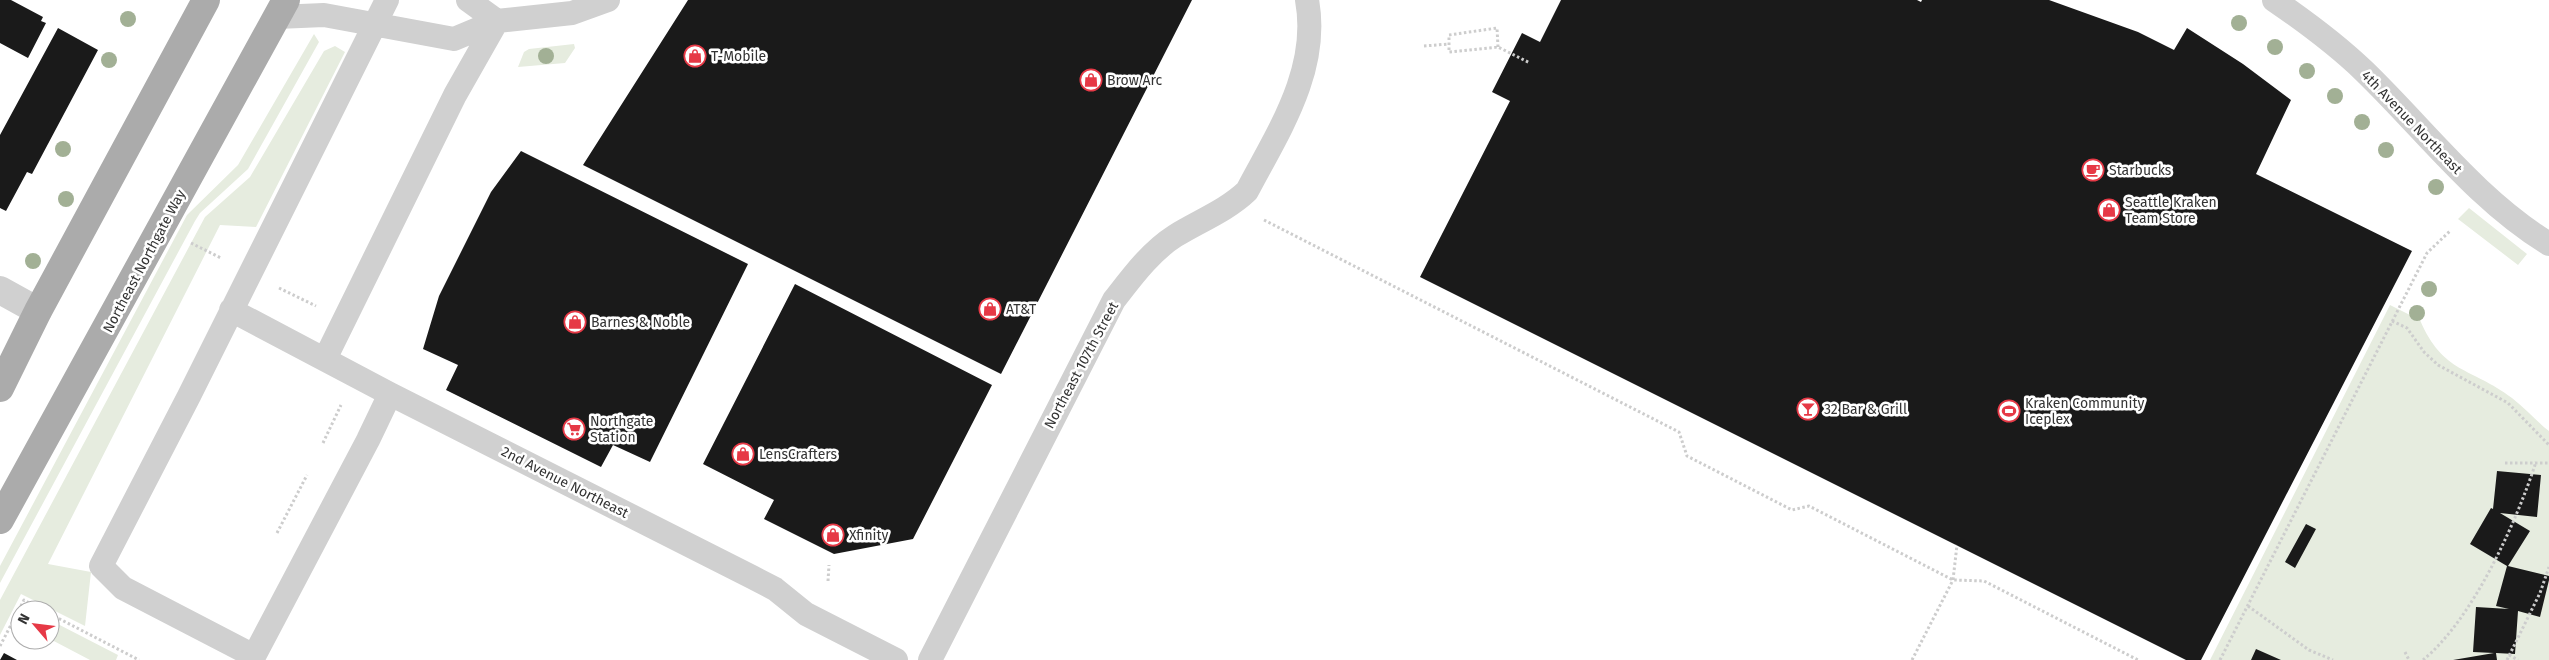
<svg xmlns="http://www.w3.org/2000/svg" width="2549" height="660" viewBox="0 0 2549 660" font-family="'Fira Sans',sans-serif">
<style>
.green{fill:#e6ecdf}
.building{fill:#1a1a1a}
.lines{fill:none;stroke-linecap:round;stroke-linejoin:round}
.path{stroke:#cdcdcd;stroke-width:3;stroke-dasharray:2.5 2.5;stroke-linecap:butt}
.lane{stroke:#d0d0d0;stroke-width:24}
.street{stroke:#d0d0d0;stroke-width:28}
.primary{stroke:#ababab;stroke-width:28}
.tree{fill:#a2b095}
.labels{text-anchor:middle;stroke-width:5;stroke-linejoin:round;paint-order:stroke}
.poi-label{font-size:14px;fill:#333;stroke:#fff;text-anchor:start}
.street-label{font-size:14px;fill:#333;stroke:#fff}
</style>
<rect width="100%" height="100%" fill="#fff"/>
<path class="green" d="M314 34 319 42 248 169 200 213 195 221 0 583V566L187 215 238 165Z
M574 44 575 48 565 63 518 67 524 52 529 49Z
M335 46 345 52 256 227 220 225 48 564 91 572 85 626 21 594 0 635V600L205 217 250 177 324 51Z
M2469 208 2527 254 2518 265 2458 219Z
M2390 305 2420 320C2443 374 2471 367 2512 398 2525 408 2536 421 2549 431V660H2210Z
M50 620 118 655 116 660H90L50 639Z"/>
<path class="building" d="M0 0H11L43 17 41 21 46 23 28 58 0 43Z
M688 0H1192L1001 374 583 165Z
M1561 0H1917L1921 2 1922 0H2049L2138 32 2174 50 2187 28 2243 64 2291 100 2256 174 2412 251 2201 660H2186L1420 277 1510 101 1492 92 1522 33 1540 42Z
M58 28 98 50 32 174 27 172 6 211 0 208V135Z
M521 151 748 264 650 462 613 445 601 467 446 390 458 365 423 349 439 296 491 192Z
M795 284 992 385 913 539 834 554 764 519 774 500 703 464Z
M2497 471 2541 475 2537 517 2500 513 2530 531 2508 566 2549 576V580L2540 617 2518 611 2515 654 2496 653 2497 660H2453L2494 653 2473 652 2476 607 2509 609 2496 606 2507 566 2470 544 2491 508 2493 509Z
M2306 524 2316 529 2295 568 2285 562Z
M2256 649 2281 660H2251Z
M4 653 17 660H0Z"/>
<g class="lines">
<path class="path" d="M1424 46 1449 44
M1498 47 1497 28 1449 35V52L1498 47 1530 63
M1264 220 1679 432 1687 456 1792 510 1809 506 1953 580 1984 581 2138 660
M191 243 221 258
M279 288 316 306
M2392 321 2407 328 2424 352 2438 365 2508 403 2549 445
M323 443 341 405
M2505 463H2549
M277 533 307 475
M828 581 829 565
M2248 606 2309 650 2333 660
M50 614 139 660
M0 646 24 600 42 610
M2405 652 2409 660
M2509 655 2518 660
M1912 660 1953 580 1957 545
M2220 660 2427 253 2451 230
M2423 660C2473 619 2516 523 2536 462
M2507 660 2540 593 2549 567"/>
<path class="lane" d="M468 0 497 21
M2274 0C2306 22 2336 44 2364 71 2425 130 2476 199 2549 244
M277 17 324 15 454 39 497 21 572 13 608 0
M231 310 390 394 752 577 775 589 806 614 896 660
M325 359 455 95 497 21
M254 656 123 588 101 566 189 396 387 0
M252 660 368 440 390 394
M930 660 1114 300C1132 277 1150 252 1175 236 1199 221 1226 211 1247 191 1278 132 1320 70 1307 0"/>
<path class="street" d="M0 290 38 311"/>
<path class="primary" d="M0 388 38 311 206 0
M0 520 286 0"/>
</g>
<g class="tree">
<circle cx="128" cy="19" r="8"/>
<circle cx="2239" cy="23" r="8"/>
<circle cx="2275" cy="47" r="8"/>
<circle cx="546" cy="56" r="8"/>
<circle cx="109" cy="60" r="8"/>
<circle cx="2307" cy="71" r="8"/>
<circle cx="2335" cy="96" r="8"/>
<circle cx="2362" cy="122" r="8"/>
<circle cx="63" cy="149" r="8"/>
<circle cx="2386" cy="150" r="8"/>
<circle cx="2436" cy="187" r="8"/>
<circle cx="66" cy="199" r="8"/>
<circle cx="33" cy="261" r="8"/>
<circle cx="2429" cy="289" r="8"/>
<circle cx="2417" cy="313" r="8"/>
</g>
<defs>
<g id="shop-ring" transform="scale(1.125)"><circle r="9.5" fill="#fff" stroke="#e63946" stroke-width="1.5"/><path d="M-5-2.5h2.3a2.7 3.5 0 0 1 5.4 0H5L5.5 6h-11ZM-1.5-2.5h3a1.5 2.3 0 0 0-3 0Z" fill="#e63946"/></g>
<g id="cafe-ring" transform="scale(1.125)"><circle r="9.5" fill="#fff" stroke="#e63946" stroke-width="1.5"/><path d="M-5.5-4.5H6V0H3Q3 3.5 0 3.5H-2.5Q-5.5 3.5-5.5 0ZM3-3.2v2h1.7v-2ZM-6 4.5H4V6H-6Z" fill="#e63946"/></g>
<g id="bar-ring" transform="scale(1.125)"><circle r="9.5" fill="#fff" stroke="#e63946" stroke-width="1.5"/><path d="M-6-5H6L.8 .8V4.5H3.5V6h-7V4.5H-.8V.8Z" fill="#e63946"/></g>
<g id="stadium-ring" transform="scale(1.125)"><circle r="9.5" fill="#fff" stroke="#e63946" stroke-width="1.5"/><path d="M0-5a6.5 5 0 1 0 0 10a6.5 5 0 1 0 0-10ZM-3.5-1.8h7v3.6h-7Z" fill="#e63946"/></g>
<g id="supermarket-ring" transform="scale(1.125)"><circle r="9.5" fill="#fff" stroke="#e63946" stroke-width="1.5"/><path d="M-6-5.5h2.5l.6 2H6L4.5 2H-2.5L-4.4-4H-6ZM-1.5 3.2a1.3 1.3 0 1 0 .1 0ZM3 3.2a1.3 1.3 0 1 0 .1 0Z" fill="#e63946"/></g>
</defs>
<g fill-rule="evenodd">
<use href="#shop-ring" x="695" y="56"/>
<use href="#shop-ring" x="1091" y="80"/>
<use href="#cafe-ring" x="2093" y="170"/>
<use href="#shop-ring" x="2109" y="210"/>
<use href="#shop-ring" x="990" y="309"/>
<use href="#shop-ring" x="575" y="322"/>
<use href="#bar-ring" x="1808" y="409"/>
<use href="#stadium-ring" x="2009" y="411"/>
<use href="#supermarket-ring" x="574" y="429"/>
<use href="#shop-ring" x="743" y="454"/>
<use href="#shop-ring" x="833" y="535"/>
</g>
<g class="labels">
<g class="poi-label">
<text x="711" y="61">T-Mobile</text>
<text x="1107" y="85">Brow Arc</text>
<text x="2109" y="175">Starbucks</text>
<text x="2125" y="207">Seattle Kraken<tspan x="2125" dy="16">Team Store</tspan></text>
<text x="1006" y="314">AT&amp;T</text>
<text x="591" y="327">Barnes &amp; Noble</text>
<text x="2025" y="408">Kraken Community<tspan x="2025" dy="16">Iceplex</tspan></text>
<text x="1824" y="414">32 Bar &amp; Grill</text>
<text x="590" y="426">Northgate<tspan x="590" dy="16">Station</tspan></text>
<text x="759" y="459">LensCrafters</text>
<text x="849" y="540">Xfinity</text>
</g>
<g class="street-label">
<text transform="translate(2412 122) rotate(46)" y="5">4th Avenue Northeast</text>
<text transform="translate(144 261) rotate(-62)" y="5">Northeast Northgate Way</text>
<text transform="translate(1081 365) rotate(-62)" y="5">Northeast 107th Street</text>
<text transform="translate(565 482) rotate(27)" y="5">2nd Avenue Northeast</text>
</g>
</g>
<g transform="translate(35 625) rotate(298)"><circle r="24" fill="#ffffff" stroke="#adadad"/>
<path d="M0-4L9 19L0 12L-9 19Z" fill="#e63946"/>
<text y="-8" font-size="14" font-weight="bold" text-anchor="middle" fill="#333333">N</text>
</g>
</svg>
